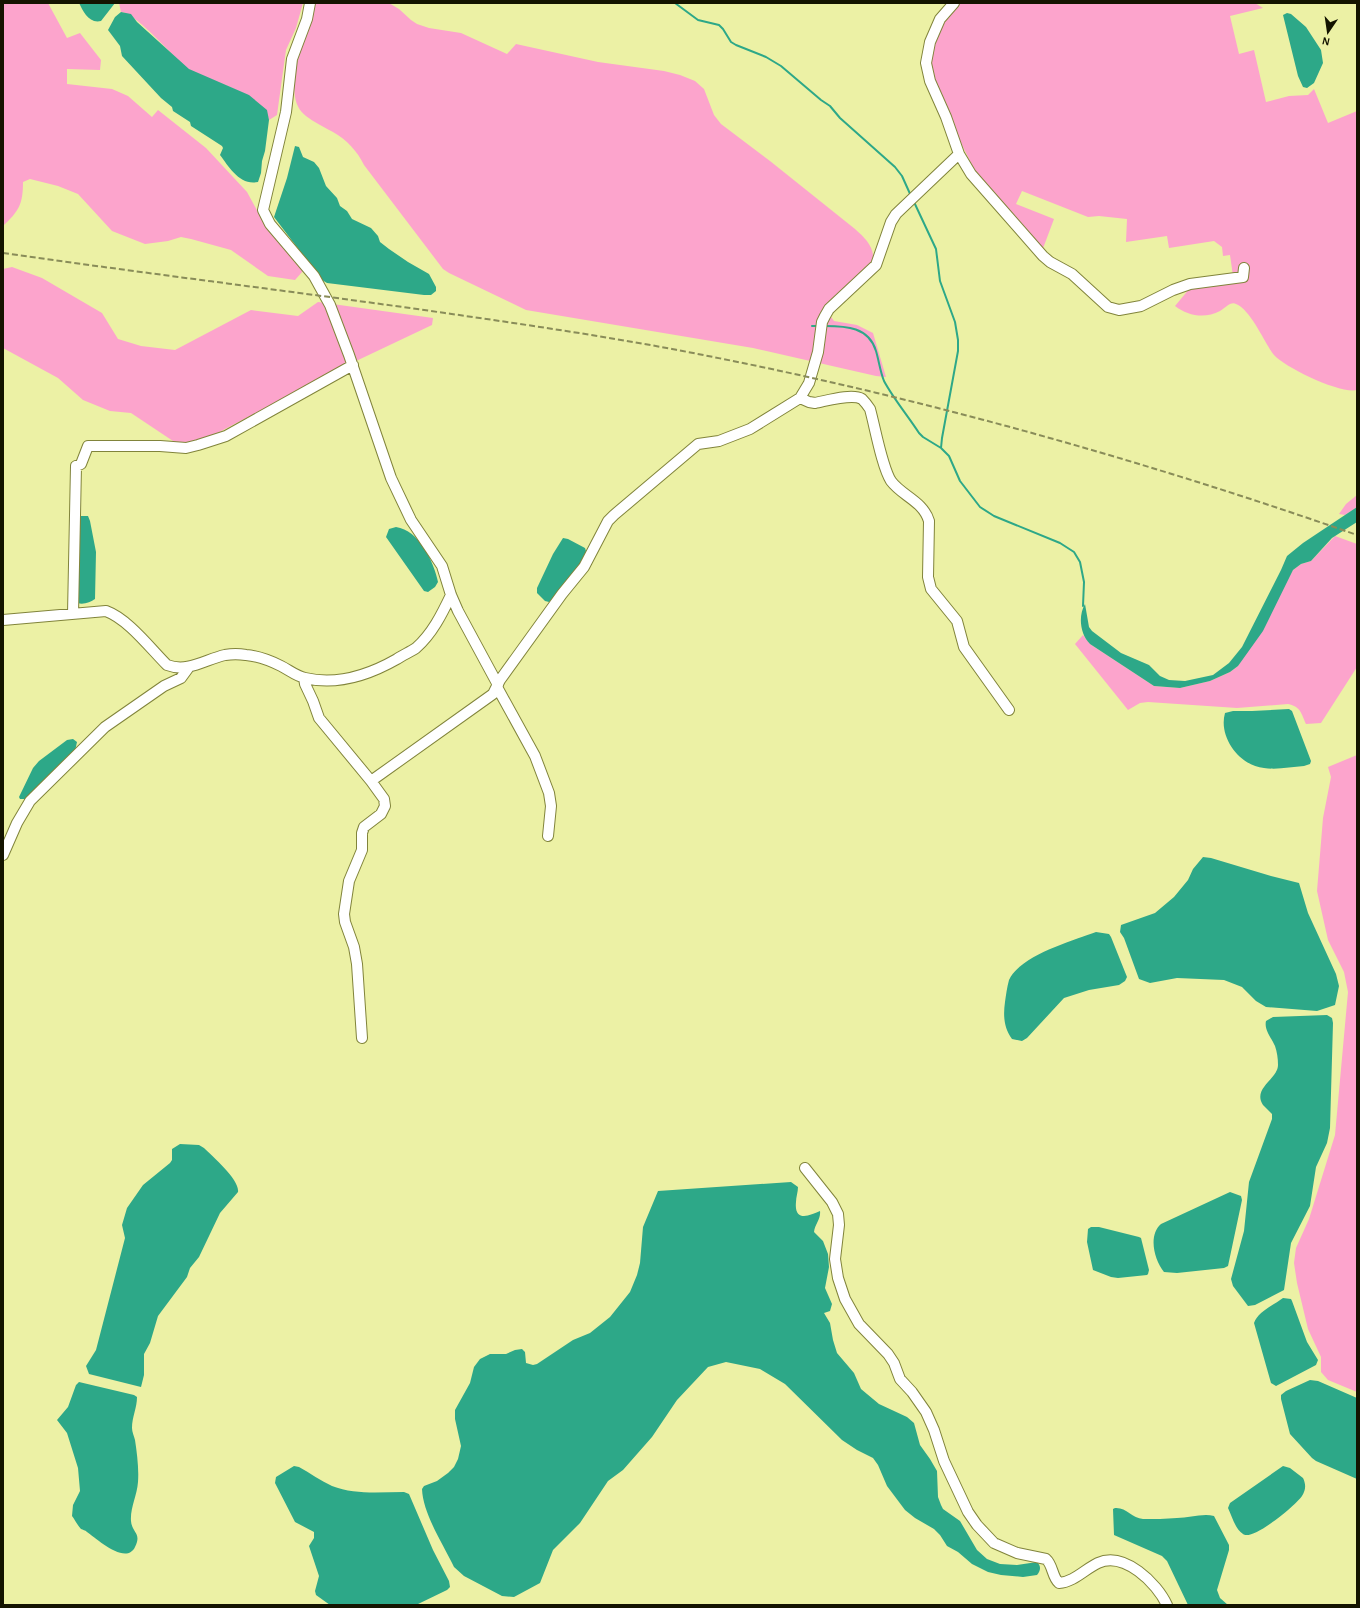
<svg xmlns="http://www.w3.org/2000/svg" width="1360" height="1608" viewBox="0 0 1360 1608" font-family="'Alegreya Sans',sans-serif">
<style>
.green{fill:#fca4cc}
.water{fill:#2da888}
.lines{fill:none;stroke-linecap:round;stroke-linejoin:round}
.stream{stroke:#2da888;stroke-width:2}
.minor-casing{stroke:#81843b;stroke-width:12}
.minor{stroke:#fff;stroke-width:10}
.rail{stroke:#898c59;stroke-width:2;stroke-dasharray:6 3;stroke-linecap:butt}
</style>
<rect width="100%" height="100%" fill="#ecf1a5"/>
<path class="green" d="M3 3H48L67 38 80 33 101 60 100 70 67 69V84L112 89 128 96 152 117 158 110 206 148 247 192 259 214 303 271 295 280 268 276 231 250 191 239 181 237 168 241 145 244 112 231 78 194 58 186 30 179 23 182C23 204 19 211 3 226Z
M119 3H303L296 28 286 50 277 115 269 120C265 94 211 82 190 70 175 60 136 12 121 12Z
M314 3H389L399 9 411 20 417 24 429 28 461 33 507 54 516 44 598 62 664 71 680 75 695 81 704 89 714 115 721 124 770 161 855 229C865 238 875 247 873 262L826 310 834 321 857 325 873 333 886 377 876 376 753 348 526 310 449 273 443 269 364 165C358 152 346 139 333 132 303 115 291 113 295 74 298 50 311 27 314 3Z
M959 3H1255L1263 8 1230 16 1239 54 1254 50 1266 102 1289 96 1308 95 1314 89 1328 123 1357 111V390C1340 394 1286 368 1274 355 1264 342 1251 310 1236 304 1231 301 1225 308 1220 311 1205 319 1188 316 1175 306L1190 288 1234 283 1230 255 1223 256 1222 247 1214 241 1169 248 1167 236 1126 242 1127 219 1099 216 1088 217 1022 191 1016 204 1054 219 1042 251 976 173 957 135 933 80 930 60 938 30 950 13Z
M12 267 42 278 102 313 118 339 141 346 175 350 251 310 298 316 318 302 433 318 432 325 335 371 206 439 184 445 176 443 131 413 110 411 83 400 58 378 3 348V269Z
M1357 495V507L1345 515 1339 514 1346 504Z
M1335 536 1357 544V667L1321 723 1306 724C1301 713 1301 707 1288 704L1237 708 1148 702 1140 703 1128 710 1075 644 1083 635 1090 644 1154 686 1180 688 1210 681 1230 672 1238 666 1293 570 1301 564 1311 561Z
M1357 755V1392L1328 1380 1321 1372V1357L1308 1329 1297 1283 1294 1263 1296 1248 1309 1219 1335 1135 1348 992 1344 972 1328 940 1317 891 1323 818 1331 777 1328 767Z"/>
<path class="water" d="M79 3H115L101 21C89 24 83 11 79 3Z
M121 12 131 14 137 22 189 69 249 95 267 110 269 120 265 151 262 161 261 173 258 182C240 186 229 167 220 155L223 148 222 146 191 126 190 122 173 111 172 107 161 98 122 56 120 46 108 30 115 17Z
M1287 13 1291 14 1306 27 1321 50 1323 63 1314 83 1307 88 1303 87 1298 76 1283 15Z
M295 146 299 147 303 157 314 162 319 168 326 186 337 198 340 206 347 211 352 219 371 228 378 236 380 242 389 249 408 262 429 274 436 287V291L431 295H424L327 283 322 280 274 217 287 178Z
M1357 507V522L1332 538 1311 561 1301 564 1293 570 1263 631 1238 666 1230 672 1210 681 1180 688 1154 686 1090 644C1080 634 1078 616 1085 604L1089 627 1092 631 1121 653 1149 665 1160 676 1169 680 1185 681 1213 675 1229 663 1242 647 1281 570 1287 556 1303 543Z
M81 516H88L90 521 96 552 95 599C91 602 83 605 78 603L79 517Z
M396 527C419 530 434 562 438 582L435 587 428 592 424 591 386 537 389 529Z
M563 538 568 539 585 548 586 551 584 560 552 600 549 602 545 601 537 593V588L553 554Z
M1289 709 1292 711 1311 761 1310 764 1304 766C1291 767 1277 770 1264 768 1240 766 1218 737 1225 713L1233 711H1252Z
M73 739 77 742 75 751 26 799H20L19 797 33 768 39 761 67 740Z
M1203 857 1211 858 1271 876 1299 883 1308 913 1336 974 1339 986 1335 1005 1317 1011 1266 1007 1256 1001 1242 987 1224 980 1177 978 1150 983 1139 979 1124 938 1120 932 1121 925 1155 913 1174 897 1188 880 1193 869Z
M1096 932 1109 934 1111 937 1127 977 1125 981 1119 985 1089 990 1064 998 1027 1038 1022 1041 1012 1039C1004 1028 1003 1016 1005 1002 1006 995 1007 987 1009 980 1021 955 1072 941 1096 932Z
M1327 1015 1332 1018 1333 1023 1330 1128 1327 1143 1316 1167 1310 1206 1291 1243 1284 1290 1255 1305 1248 1306 1233 1286 1231 1279 1244 1231 1249 1182 1272 1119V1114C1269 1111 1266 1108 1263 1105 1252 1088 1278 1079 1278 1065 1278 1058 1277 1052 1275 1046 1271 1037 1264 1030 1266 1021L1273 1017Z
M180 1144 199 1145 204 1148C213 1157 240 1180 238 1192L220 1213 199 1257 190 1268 187 1277 158 1316 150 1343 144 1354V1375L141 1387 89 1374 86 1366 96 1350 125 1238 122 1225 127 1208 143 1185 170 1163 172 1160V1149Z
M791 1182 798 1187C798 1192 796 1197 796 1202 794 1222 809 1216 820 1211 821 1219 815 1224 814 1232L823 1241 828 1254 829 1267 825 1288 832 1304 830 1311 824 1313 830 1323 833 1340 837 1353 854 1373 861 1389 879 1404 907 1417 914 1423 920 1445 930 1459 937 1471 938 1497 941 1505 943 1509 960 1521 977 1550 987 1559 1000 1564 1017 1565 1037 1562C1041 1566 1041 1570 1037 1575L1023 1577 1001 1575 988 1572 972 1564 958 1552 947 1546 940 1535 934 1529 915 1518 905 1510 887 1486 878 1465 873 1458 857 1450 842 1440 785 1384 760 1369 726 1362 708 1367 677 1400 652 1437 623 1470 608 1481 580 1523 553 1550 540 1583 514 1597 502 1596 464 1576 454 1567C443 1544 423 1514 422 1489L424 1486 437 1481 448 1473 454 1467 458 1459 461 1446 455 1419V1410L470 1383 474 1367 480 1359 490 1354H506L515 1350 522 1349 525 1352 526 1363 533 1365 537 1364 573 1340 590 1333 610 1317 630 1292 637 1275 640 1263 643 1227 658 1191Z
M1230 1192 1241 1196 1242 1200 1228 1266 1224 1268 1177 1273 1164 1272C1154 1260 1148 1235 1161 1224Z
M1091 1227H1099L1139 1237 1141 1238 1149 1270 1148 1274 1147 1275 1118 1278 1111 1277 1093 1270 1087 1242 1088 1229Z
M1283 1298 1291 1299 1292 1301 1307 1342 1318 1360 1316 1365 1276 1386 1271 1383 1254 1323C1258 1311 1274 1305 1283 1298Z
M1310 1380 1318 1381 1357 1398V1479L1316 1461 1312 1458 1290 1434 1281 1399V1395L1286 1391Z
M79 1382 134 1395 137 1397C137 1408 132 1417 132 1428 132 1432 134 1436 135 1440 137 1453 139 1469 138 1482 137 1496 130 1508 131 1521 132 1533 142 1533 135 1547 126 1566 96 1538 87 1532 85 1530 83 1530 81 1529 78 1526 75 1520 72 1516L73 1505 80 1491 78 1468 67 1433 57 1420 68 1407 76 1385Z
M294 1466 299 1467C310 1473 321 1481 332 1486 355 1495 380 1492 404 1492L409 1494 433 1550 449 1581 450 1587 447 1590 416 1605H330L316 1595 315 1591 319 1576 309 1546 314 1538V1532L295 1522 275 1483 276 1477Z
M1283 1466 1290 1468 1303 1478C1306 1484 1306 1490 1302 1496 1296 1505 1252 1542 1243 1534 1235 1529 1232 1516 1228 1508L1230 1503Z
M1115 1508C1126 1507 1132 1518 1143 1519 1154 1519 1166 1519 1177 1518 1189 1518 1203 1513 1214 1516L1229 1545V1550L1217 1590 1220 1598 1228 1605H1188L1167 1561 1162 1556 1114 1535 1113 1509Z"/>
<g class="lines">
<path class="stream" d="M675 3 698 20 719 25 723 29 731 42 736 45 766 57 781 66 821 100 830 106 840 118 895 167 902 176 911 196
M914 202 936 249 940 281 955 322 958 340V351L942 438 941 448
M812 326H819
M825 326C846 326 869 327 876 351 879 361 880 371 884 381 893 398 908 416 919 433L923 437 941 448 949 456 960 481 980 507 994 516 1060 543 1074 552 1080 562 1084 582 1083 606"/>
<g class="minor-casing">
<path id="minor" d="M310 3 307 19 292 59 286 112 263 210 270 224 314 276 330 305 349 355 391 478 411 520 442 566 451 595 458 611 498 685
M954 3 940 19 930 42 926 63 930 81 946 117 959 154 971 174 1043 256 1050 262 1072 274 1108 307 1119 310 1141 306 1173 290 1190 284 1243 277 1244 268
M800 398 809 402 815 403C826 401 852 393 862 399 865 402 868 406 870 409 875 427 882 467 891 481 902 496 923 501 929 521L928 577 931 589 957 621 964 647 1009 710
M73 614 76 466 81 464 88 446H160L186 448 198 445 226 436 353 365
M3 620 106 611C128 619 150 648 167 665 188 673 206 659 225 655 231 654 240 654 246 655 258 656 271 661 281 666 289 670 296 676 305 678 338 686 369 675 397 659 403 655 410 652 416 648 432 634 442 614 451 595
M304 678 305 684 313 701 319 718 371 781
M497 687 535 756 549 793 551 806 548 836
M3 855 17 823 30 801 105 727 164 686 181 678 189 667
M362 1038 357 964 354 947 345 922 344 914 349 881 362 850V833L364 827 381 814 385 806 384 799 371 781 493 694 500 680 562 594 584 567 608 521 614 515 698 444 719 441 750 429 800 398 809 383 818 352 822 322 825 316 829 309 876 265 891 222 896 214 959 154
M805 1168 832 1202 838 1214 839 1225 835 1259 838 1278 845 1299 859 1324 888 1354 894 1363 900 1379 912 1392 926 1412 934 1430 944 1461 968 1512 977 1525 994 1543 1017 1553 1046 1559C1053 1565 1052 1577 1059 1583 1074 1582 1085 1569 1098 1563 1124 1551 1157 1583 1167 1605"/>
</g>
<use href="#minor" class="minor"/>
<path class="rail" d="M3 253C150 274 298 292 445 313 521 324 597 335 672 349 905 393 1134 457 1357 535"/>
</g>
<rect width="1360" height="1608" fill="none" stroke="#141400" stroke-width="8"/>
<g transform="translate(1328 32) rotate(193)" stroke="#ecf1a5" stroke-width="3" paint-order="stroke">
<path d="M0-3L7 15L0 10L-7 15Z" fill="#141400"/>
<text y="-6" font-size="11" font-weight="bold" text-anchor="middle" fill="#141400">N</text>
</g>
</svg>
